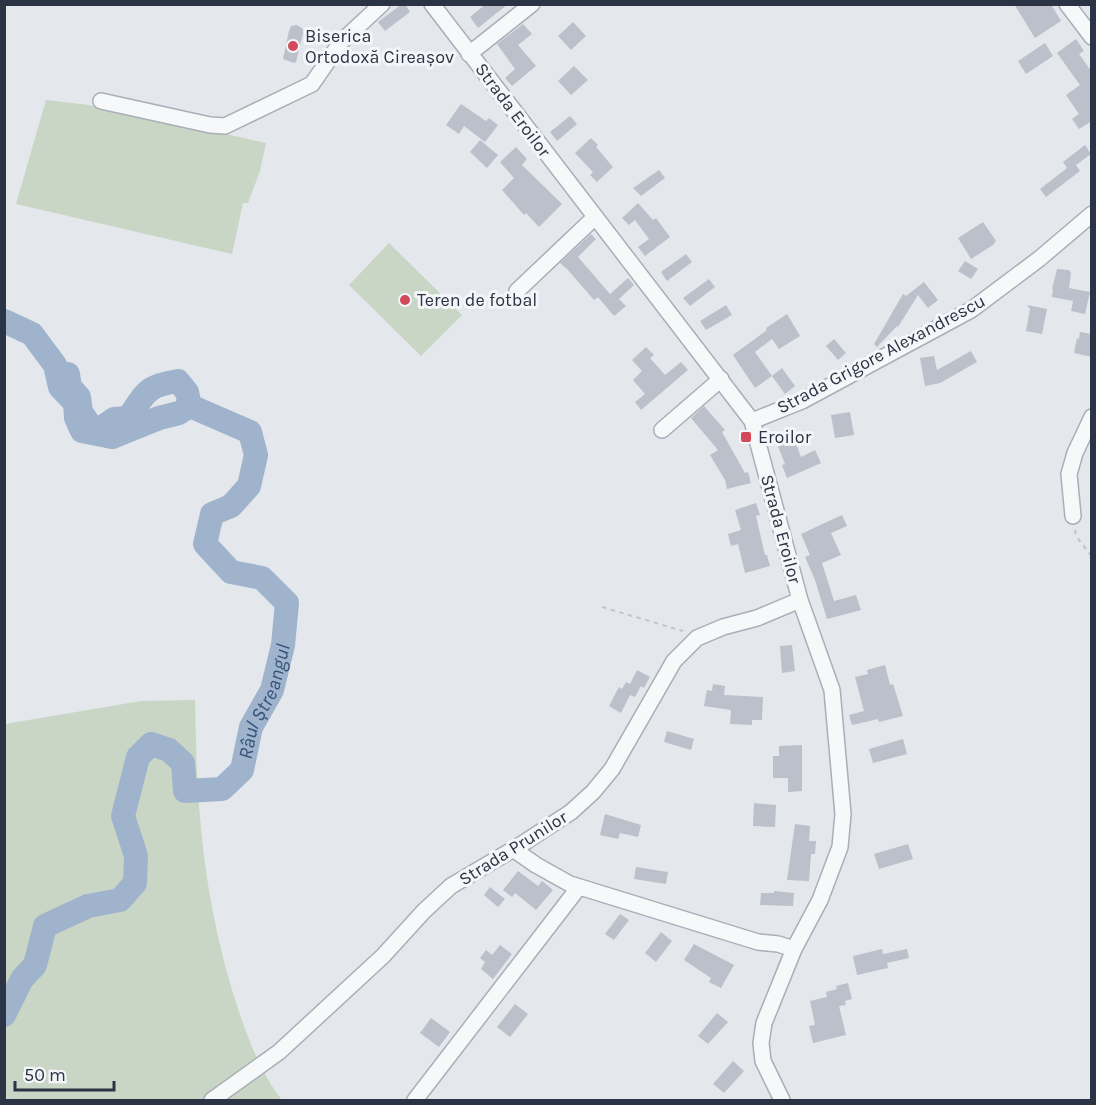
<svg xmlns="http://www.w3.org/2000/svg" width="1096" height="1105" viewBox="0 0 1096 1105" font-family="Karla,sans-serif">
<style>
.green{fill:#c9d6c5}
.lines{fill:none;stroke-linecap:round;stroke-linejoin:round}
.river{stroke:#9fb4cc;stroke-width:24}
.building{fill:#bbc0ca}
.minor-casing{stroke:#a9aeb7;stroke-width:18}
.path{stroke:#c2c5cb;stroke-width:2;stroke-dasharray:4.5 4.5;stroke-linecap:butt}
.minor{stroke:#f7f8fa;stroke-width:15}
.poi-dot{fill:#d1495b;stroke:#f4f6f9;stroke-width:2}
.labels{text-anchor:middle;stroke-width:6;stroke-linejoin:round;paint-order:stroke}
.poi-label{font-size:18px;fill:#2b3445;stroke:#f4f6f9;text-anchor:start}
.street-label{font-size:18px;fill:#2b3445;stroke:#f4f6f9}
.water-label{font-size:20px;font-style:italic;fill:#34527a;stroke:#f4f6f9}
</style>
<rect width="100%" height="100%" fill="#e4e7ec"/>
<path class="green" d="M46 100 106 107 266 143 260 171 248 203H243L232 254 16 204Z
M389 243 462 315 421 356 349 285Z
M195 700C196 735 196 770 199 805 204 876 217 947 240 1015 250 1044 263 1076 282 1100H5V724L141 701Z"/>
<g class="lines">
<g class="river">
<path d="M4 321 32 334 55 365 60 387 75 403 76 418 82 431 112 437 159 418 179 413 190 406 187 392 178 381C145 386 146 393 128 418L114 419 100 429 90 425 81 412 79 397 70 387 68 374 57 372"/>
<path id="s1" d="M4 1015 22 979 35 965 45 926 88 906 120 900 135 883 136 856 123 816 138 757 151 744 169 750 183 763 185 791 222 789 242 770 251 727 272 690 283 645 287 603 262 578 231 572 205 544 212 514 231 506 249 486 256 455 250 432 190 406"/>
</g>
</g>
<path class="building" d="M402 4H405L410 12 385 31 378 22Z
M486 4H508L478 28 470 17Z
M1014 4H1051L1061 21 1035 38Z
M573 22 586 36 571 50 558 36Z
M523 24 532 34 518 45 536 66 512 86 505 78 515 69 497 44Z
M297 25 303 29V34L296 62 294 63 283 59 289 31 291 26Z
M1076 39 1084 51 1079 54 1092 72V121L1079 129 1072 119 1079 114 1066 95 1080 85 1057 53Z
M1045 43 1053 56 1026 74 1018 61Z
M574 66 588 80 571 95 558 81Z
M461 104 486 121 489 118 498 125 485 142 464 126 459 134 446 125Z
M570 116 577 124 557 141 550 132Z
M591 138 598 145 596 147 613 167 597 182 590 175 593 172 575 153Z
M480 140 498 155 487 168 470 152Z
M1085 145 1091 154 1076 165 1080 171 1046 197 1040 189 1067 168 1063 162Z
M516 147 527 159 522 165 562 204 539 227 526 213 524 215 502 190 514 178 500 162Z
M659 170 665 178 641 196 633 188Z
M638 203 653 220 656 218 670 237 645 256 638 247 649 239 635 220 629 225 622 218Z
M983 222 996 241 993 245 971 259 958 238Z
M591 234 596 239 578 257 610 294 628 278 634 285 619 299 626 306 614 316 598 297 594 300 568 270 560 263Z
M686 254 692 262 667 281 661 272Z
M965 261 978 269 971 279 958 271Z
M1057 269 1069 270 1071 273 1069 288 1090 292 1085 314 1071 311 1073 301 1052 297 1053 289H1052Z
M709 279 715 287 690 306 683 298Z
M924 282 938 300 928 308 918 295 898 327 897 326 877 347 874 344 903 294 906 296Z
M726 305 732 315 706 330 700 321Z
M1027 305 1047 309 1042 334 1026 331 1030 309Z
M787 314 800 336 779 349 772 339 755 352 772 376 755 388 733 355 767 330 766 328Z
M1080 332 1092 334V357L1074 353 1077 338 1079 339Z
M834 339 846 353 838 360 826 346Z
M646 347 654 355 650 358 665 375 681 362 688 370 641 410 635 402 645 394 633 380 642 371 632 360Z
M971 351 977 362 940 383 925 386 920 358 934 356 937 370Z
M782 368 795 386 785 394 772 376Z
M704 406 725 430 722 432 745 473 748 472 751 483 727 489 725 480 710 455 718 450 691 418Z
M850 412 854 435 835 438 831 415Z
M784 432 787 441 794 438 801 457 815 450 821 463 787 478 782 465 785 464 774 436Z
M756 503 760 515 756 516 765 555H767L770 566 745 573 738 544 731 546 728 534 741 530 735 510Z
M842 515 847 526 831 533 841 555 822 563 834 601 856 595 861 610 827 619 815 580 805 557 810 555 801 534Z
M792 645 795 671 782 673 780 646Z
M885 665 890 685 893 684 903 716 879 722 878 719 852 725 849 715 864 711 855 677 868 674 867 670Z
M637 670 650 677 644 688 641 686 635 697 630 695 621 713 609 706 619 687 622 689 626 682 630 684Z
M713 684 725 686 724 695 763 697 762 720H752V725L730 724 731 710 704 706 707 690 712 691Z
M667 731 694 739 691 750 664 742Z
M903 739 907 754 873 763 869 749Z
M802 745V791L788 792V778H773V756H779V746Z
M754 803 776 805 775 827 753 826Z
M605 814 641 825 638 837 620 833 618 839 600 835Z
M795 824 810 826 809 841H816L815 854H811L809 881 787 880Z
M908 844 913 859 879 869 874 854Z
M636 867 668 872 666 884 634 879Z
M518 871 538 886 542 881 553 890 536 910 515 893 512 897 503 890Z
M490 887 505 899 498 907 484 895Z
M774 891 794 893 793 906 760 905 761 893H774Z
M620 914 629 920 614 940 605 934Z
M661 932 672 941 656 962 645 953Z
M694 944 734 965 721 988 709 982 711 978 684 960Z
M500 945 512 954 493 979 481 969 485 962 480 958 486 950 492 955Z
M882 949 883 954 907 949 909 958 887 963 888 968 857 975 853 956Z
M848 983 852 999 845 1001 846 1005 839 1006 846 1035 813 1043 809 1026 815 1025 810 1001 827 997 826 992 837 989 836 986Z
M515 1004 528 1014 510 1037 497 1027Z
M717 1013 728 1022 708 1044 698 1036Z
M431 1018 450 1032 439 1047 420 1033Z
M733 1061 744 1071 724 1093 713 1084Z"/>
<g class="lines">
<g class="minor-casing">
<path id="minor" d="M432 4 752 421 800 600 832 690 843 814 840 847 820 900 794 949 764 1023 761 1043 763 1061 782 1100
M1067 4 1092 37
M469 54 532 4
M101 101 210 125 225 126 312 84 341 42 382 4
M517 291 595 217
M752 421 802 401 971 310 1039 259 1092 214
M662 430 721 379
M1073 516 1069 474 1075 453 1092 417
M513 849 536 865 570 884 758 942 778 944 794 949
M212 1100 279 1052 383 956 424 911 451 886 522 844 571 812 593 792 612 769 674 661 697 638 723 627 757 618 800 600
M415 1100 579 887"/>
</g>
<path class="path" d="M1075 530 1076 536 1092 557
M602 607 683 631"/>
<use href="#minor" class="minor"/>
</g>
<g class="poi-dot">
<circle cx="293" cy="46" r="6"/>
<circle cx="405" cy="300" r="6"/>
<rect x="740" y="431" width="12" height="12" rx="3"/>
</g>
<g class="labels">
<g class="poi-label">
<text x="305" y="42">Biserica<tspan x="305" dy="21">Ortodoxă Cireașov</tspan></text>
<text x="417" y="306">Teren de fotbal</text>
<text x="758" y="443">Eroilor</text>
</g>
<g class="street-label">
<text transform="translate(513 110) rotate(53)" y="6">Strada Eroilor</text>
<text transform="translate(881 354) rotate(-28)" y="6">Strada Grigore Alexandrescu</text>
<text transform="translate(781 529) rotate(75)" y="6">Strada Eroilor</text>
<text transform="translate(513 848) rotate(-32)" y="6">Strada Prunilor</text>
</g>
<g class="water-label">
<text dy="7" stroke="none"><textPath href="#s1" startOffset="554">Râul Ștreangul</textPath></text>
</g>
</g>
<rect width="1096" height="1105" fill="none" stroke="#2b3445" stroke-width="12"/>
<path d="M15 1081v9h99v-9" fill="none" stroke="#2b3445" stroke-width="3"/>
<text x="24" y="1081" font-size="18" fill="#2b3445" stroke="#f4f6f9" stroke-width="4.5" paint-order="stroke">50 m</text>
</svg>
